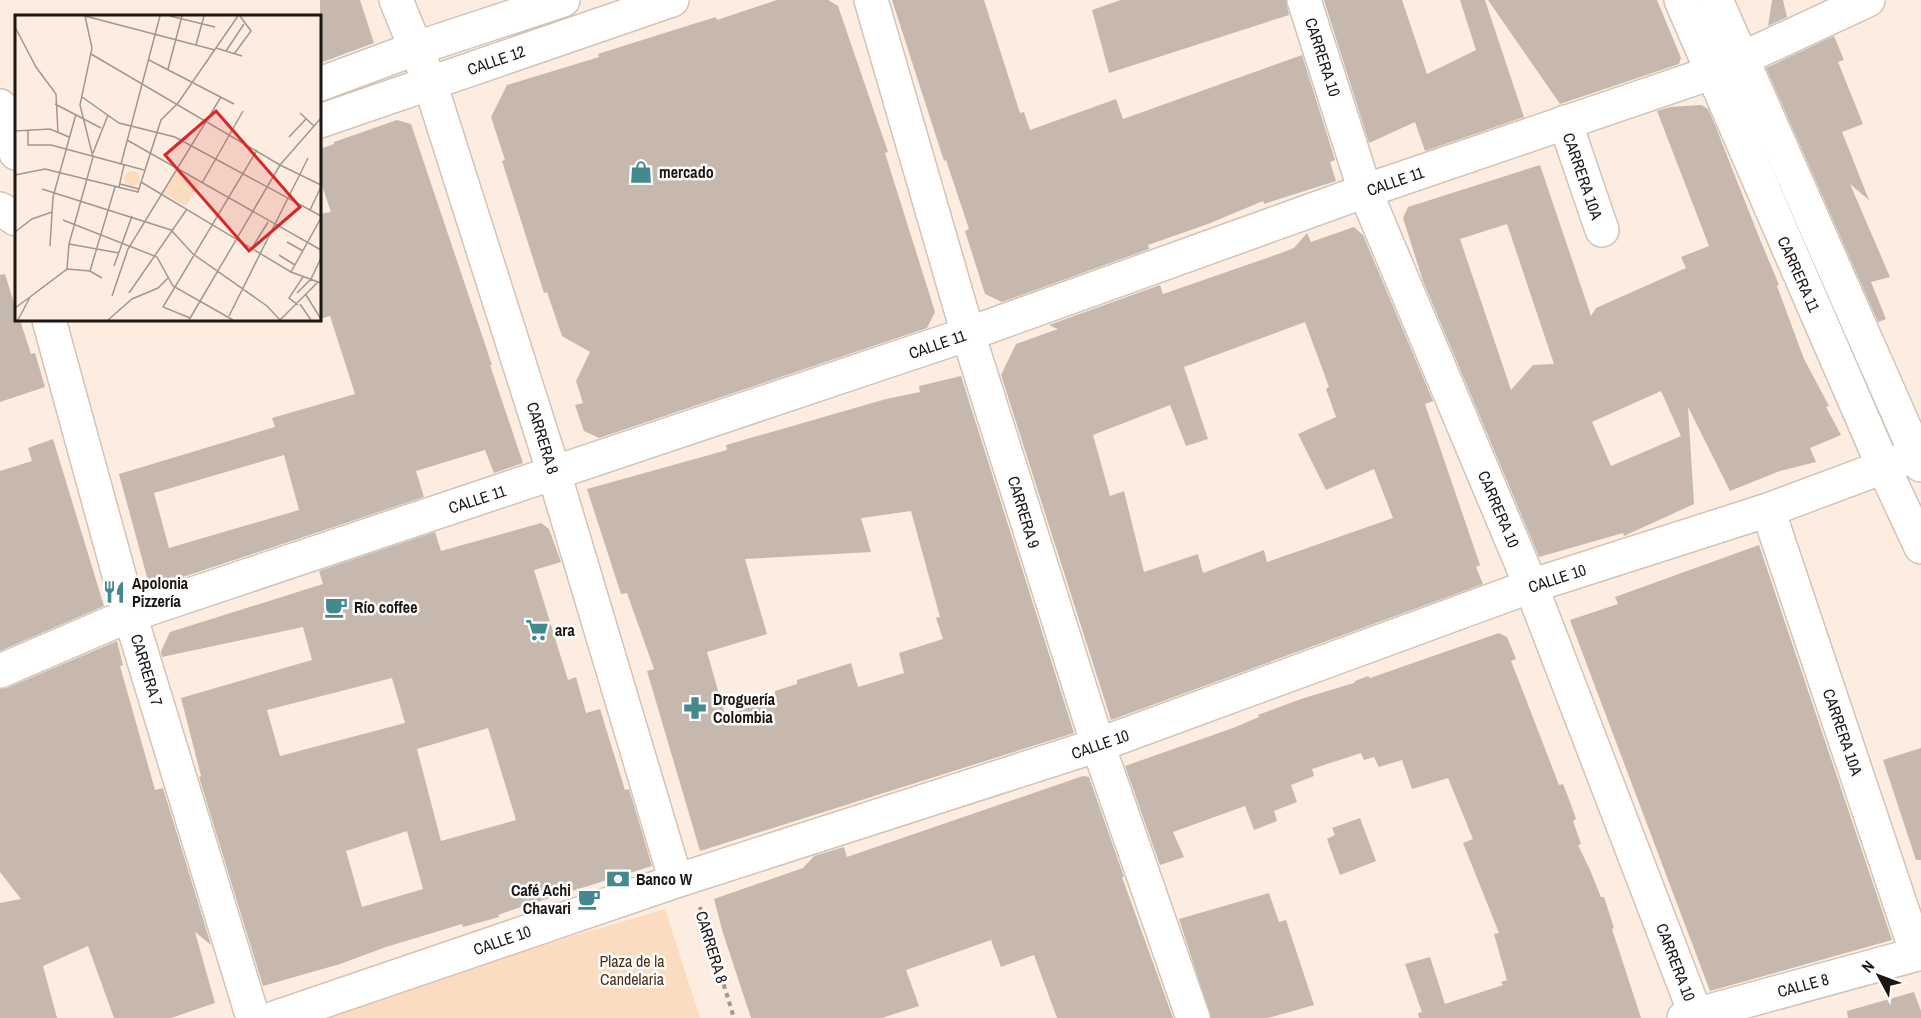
<svg xmlns="http://www.w3.org/2000/svg" width="1921" height="1018" viewBox="0 0 1921 1018" font-family="'Archivo Narrow',sans-serif">
<style>
.green{fill:#fcdcc0}
.building{fill:#c7b8ad;fill-rule:evenodd}
.lines{fill:none;stroke-linecap:round;stroke-linejoin:round}
.minor-casing{stroke:#d3c4b8;stroke-width:36}
.path{stroke:#a3988e;stroke-width:4;stroke-dasharray:4.5 4.5;stroke-linecap:butt}
.minor{stroke:#fff;stroke-width:33}
.labels{text-anchor:middle;stroke-width:5;stroke-linejoin:round;paint-order:stroke}
.street-label{font-size:16px;fill:#1c1713;stroke:#fdfdfd}
.poi-label{font-size:16px;font-weight:bold;fill:#1c1713;stroke:#fdfdfd;text-anchor:start}
.park-label{font-size:16px;fill:#4c3016;stroke:#fdfdfd}
.inset-road{fill:none;stroke:#a2978e;stroke-width:1.5}
.view{fill:#d62828;fill-opacity:0.15;stroke:#d62828;stroke-width:3}
.inset-edge{fill:none;stroke:#1c1713;stroke-width:3}
</style>
<rect width="100%" height="100%" fill="#fcede0"/>
<path class="green" d="M665 909 700 1018H306L327 1009Z"/>
<path class="building" d="M320 0H360L374 43 320 63Z
M777 0H828L838 6 888 152 885 153 935 312 927 328 599 438 584 431 575 405 583 403 576 381 590 352 562 336 547 292 544 293 502 161 505 160 491 117 507 85 599 57 598 54 693 24 716 17 717 20Z
M892 0H984L1020 113 1024 112 1030 130 1116 99 1123 119 1302 55 1335 160 1330 162 1336 181 1264 204 1263 201 1208 224 1148 245 1149 249 1002 302 985 294 965 231 969 229 946 160 944 161Z
M1121 0H1286L1289 15 1109 73 1092 10Z
M1324 0H1402L1427 74 1476 50 1460 0H1485L1524 117 1425 151 1415 122 1369 143Z
M1488 0H1657L1681 58 1679 64 1560 104Z
M1772 0H1783L1787 17 1768 26Z
M1834 36 1844 60 1838 62 1863 124 1842 132 1869 200 1850 184 1890 277 1871 282 1886 319 1878 322 1766 68Z
M1701 105 1708 109 1715 125 1759 237 1779 285 1777 286 1804 359 1829 406 1826 407 1841 435 1810 448 1816 462 1780 471 1730 491 1688 407 1694 504 1624 536 1623 533 1539 557 1423 281 1403 218 1408 207 1540 165 1591 316 1596 308 1686 268 1681 257 1709 246 1657 111 1670 107ZM1507 224 1554 364 1533 365 1511 390 1460 239ZM1661 391 1681 436 1611 466 1592 422Z
M397 120 411 124 492 365H490L523 463 494 473 485 450 416 471 424 497 150 588 119 474 275 427 272 418 355 394 330 316 320 319V214L331 212 320 180V149L334 144V142ZM284 455 299 510 169 548 154 493Z
M1354 227 1363 235 1433 401 1425 404 1480 565 1476 567 1483 584 1111 720 1001 375 1016 344 1058 329 1049 325 1160 285 1163 294 1281 253 1294 248 1307 233 1311 242ZM1305 322 1329 387 1326 389 1336 417 1298 434 1326 490 1374 469 1393 518 1267 562 1264 550 1203 573 1198 554 1144 572 1124 491 1110 496 1093 435 1170 405 1186 446 1208 439 1184 367Z
M5 274 16 310V320H20L31 354 35 353 45 387 0 402V275Z
M961 376 1074 733 700 851 647 671 654 669 627 593 621 594 587 489 727 450 726 445 886 399 920 392 919 386ZM911 511 940 617 936 618 943 639 899 653 904 673 858 687 851 663 797 680V684L775 691V700L725 715 707 652 767 634 745 559 871 552 861 518Z
M53 439 104 606 0 651V471L32 461 28 448Z
M541 523 549 529 561 562 534 570 568 680 576 677 586 713 600 709 625 790 629 789 652 866 521 907 498 915 499 917 463 927 462 924 386 947 340 964 263 986 199 777 201 776 181 698 312 660 303 627 162 657 161 651 170 632 323 584 319 571 435 532 441 551ZM392 678 405 723 280 756 267 710ZM488 728 516 820 441 841 417 749ZM407 831 423 889 362 907 346 851Z
M1759 545 1892 940 1710 991 1570 620 1618 604 1615 597Z
M1499 633 1507 637 1516 659 1511 661 1522 689 1559 785 1563 784 1570 802 1576 819 1573 821 1581 844 1578 845 1590 870 1601 897H1604L1614 928 1612 929 1641 1018H1419L1418 1013 1422 1012 1405 964 1430 957 1445 1004 1503 985 1501 982 1507 980 1494 934 1499 933 1463 843 1473 839 1448 778 1412 789 1402 760 1379 767 1374 757 1364 760 1361 753 1312 769 1314 776 1291 785 1297 802 1274 811 1277 821 1254 830 1245 806 1173 832 1184 857 1160 865 1125 766 1233 728 1259 717 1258 715 1301 699 1354 683 1355 681 1368 676 1370 678Z
M117 641 123 665 120 666 155 790 163 788 211 945 195 932 215 1003 171 1018H114L88 946 43 966 57 1018H0V903L21 899 0 872V689L7 688Z
M1921 748V860H1916L1883 760Z
M1083 776 1089 777 1124 877H1122L1173 1018H1057L1034 955 1001 967 991 940 906 970 919 1006 882 1018H751L723 933 714 899 803 868 814 856 844 847 847 857Z
M1360 818 1376 861 1340 875 1327 839 1335 835 1332 828Z
M1269 893 1279 922 1286 920 1314 1005 1268 1018H1211L1179 919Z
M1914 992 1921 1011V1018H1848L1847 1011Z"/>
<g class="lines">
<g class="minor-casing">
<path id="minor" d="M396 0 430 83 554 473 676 881
M871 0 968 334 1098 745 1193 1018
M1304 0 1365 191 1531 586 1697 1018
M1681 0 1884 468 1921 547
M1716 0 1921 465
M320 84 417 48 563 0
M0 106 16 153
M320 121 672 0
M1565 122 1602 230
M0 209 16 219
M49 320 130 615 253 1018
M1768 510 1917 954
M0 671 130 615 968 334 1365 191 1711 73 1868 0
M274 1018 676 881 1098 745 1531 586 1768 510 1921 453
M1684 1018 1921 953"/>
</g>
<path class="path" d="M700 907 734 1018"/>
<use href="#minor" class="minor"/>
</g>
<defs>
<g id="shop-bare" transform="scale(1.8)"><path d="M-5-2.5h2.3a2.7 3.5 0 0 1 5.4 0H5L5.5 6h-11ZM-1.5-2.5h3a1.5 2.3 0 0 0-3 0Z" fill="#428a8e" stroke="#fdfdfd" stroke-width="2.5" paint-order="stroke"/></g>
<g id="restaurant-bare" transform="scale(1.8)"><path d="M-5-6h1v4h1v-4h1v4h1v-4h1v5L-1.5 .5V6h-2V.5L-5-1ZM5-6V6H3V1.5H1.5Q1.5-4 5-6Z" fill="#428a8e" stroke="#fdfdfd" stroke-width="2.5" paint-order="stroke"/></g>
<g id="cafe-bare" transform="scale(1.8)"><path d="M-5.5-4.5H6V0H3Q3 3.5 0 3.5H-2.5Q-5.5 3.5-5.5 0ZM3-3.2v2h1.7v-2ZM-6 4.5H4V6H-6Z" fill="#428a8e" stroke="#fdfdfd" stroke-width="2.5" paint-order="stroke"/></g>
<g id="supermarket-bare" transform="scale(1.8)"><path d="M-6-5.5h2.5l.6 2H6L4.5 2H-2.5L-4.4-4H-6ZM-1.5 3.2a1.3 1.3 0 1 0 .1 0ZM3 3.2a1.3 1.3 0 1 0 .1 0Z" fill="#428a8e" stroke="#fdfdfd" stroke-width="2.5" paint-order="stroke"/></g>
<g id="pharmacy-bare" transform="scale(1.8)"><path d="M-2-6h4v4h4v4h-4v4h-4v-4h-4v-4h4Z" fill="#428a8e" stroke="#fdfdfd" stroke-width="2.5" paint-order="stroke"/></g>
<g id="bank-bare" transform="scale(1.8)"><path d="M-6-4H6V4H-6ZM0-2.3a2.3 2.3 0 1 0 0 4.6a2.3 2.3 0 1 0 0-4.6Z" fill="#428a8e" stroke="#fdfdfd" stroke-width="2.5" paint-order="stroke"/></g>
</defs>
<g fill-rule="evenodd">
<use href="#shop-bare" x="641" y="172"/>
<use href="#restaurant-bare" x="114" y="592"/>
<use href="#cafe-bare" x="336" y="607"/>
<use href="#supermarket-bare" x="537" y="630"/>
<use href="#pharmacy-bare" x="695" y="708"/>
<use href="#bank-bare" x="618" y="879"/>
<use href="#cafe-bare" x="589" y="899"/>
</g>
<g class="labels">
<g class="street-label">
<text transform="translate(1323 57) rotate(72)" y="6">CARRERA 10</text>
<text transform="translate(496 60) rotate(-19)" y="6">CALLE 12</text>
<text transform="translate(1583 176) rotate(71)" y="6">CARRERA 10A</text>
<text transform="translate(1395 181) rotate(-19)" y="6">CALLE 11</text>
<text transform="translate(1799 274) rotate(66)" y="6">CARRERA 11</text>
<text transform="translate(937 344) rotate(-19)" y="6">CALLE 11</text>
<text transform="translate(543 438) rotate(73)" y="6">CARRERA 8</text>
<text transform="translate(477 499) rotate(-18)" y="6">CALLE 11</text>
<text transform="translate(1499 509) rotate(67)" y="6">CARRERA 10</text>
<text transform="translate(1024 512) rotate(73)" y="6">CARRERA 9</text>
<text transform="translate(1557 578) rotate(-18)" y="6">CALLE 10</text>
<text transform="translate(147 670) rotate(73)" y="6">CARRERA 7</text>
<text transform="translate(1843 732) rotate(71)" y="6">CARRERA 10A</text>
<text transform="translate(1100 744) rotate(-19)" y="6">CALLE 10</text>
<text transform="translate(502 940) rotate(-19)" y="6">CALLE 10</text>
<text transform="translate(712 947) rotate(73)" y="6">CARRERA 8</text>
<text transform="translate(1676 962) rotate(69)" y="6">CARRERA 10</text>
<text transform="translate(1803 985) rotate(-15)" y="6">CALLE 8</text>
</g>
<g class="poi-label">
<text x="659" y="178">mercado</text>
<text x="132" y="589">Apolonia<tspan x="132" dy="18">Pizzería</tspan></text>
<text x="354" y="613">Río coffee</text>
<text x="555" y="636">ara</text>
<text x="713" y="705">Droguería<tspan x="713" dy="18">Colombia</tspan></text>
<text x="636" y="885">Banco W</text>
<text x="571" y="896" text-anchor="end">Café Achi<tspan x="571" dy="18">Chavari</tspan></text>
</g>
<g class="park-label">
<text x="632" y="967">Plaza de la<tspan x="632" dy="18">Candelaria</tspan></text>
</g>
</g>
<g transform="translate(15 15)">
<rect width="306" height="306" fill="#fcede0"/>
<path d="M162 155 185 169 171 191 148 178ZM109 164a8 8 0 1 1 16 0a8 8 0 1 1-16 0Z" fill="#fcdcc0"/>
<path class="inset-road" d="M70 1 200 35M155 1 200 12M0 12 21 52 41 79 43 118M181 30 189 1M201 33 227 41M211 36 229 9M76 39 265 150 306 170M219 39 236 16 225 1M134 45 219 89M153 54 167 1M67 82 104 108 160 122 306 201M40 89 86 113M285 98 299 111M0 116 35 114 54 122M13 116V130H36L129 155M274 122 291 104M112 125 306 235M78 138 93 100M106 149 145 1M0 160 30 154 123 177 146 105 163 88 223 1M126 167 276 257 306 268M187 168 228 96M105 169 124 174M104 172 109 150M27 174 156 215 178 239 252 291 265 305M295 195 306 172M48 205 142 242 158 271 218 305M0 217 17 204 37 197M272 227 288 236M54 229 104 238M35 231 38 182 61 99M237 233 253 207M264 240 280 250M99 251 117 201M52 254 75 256 87 263M75 256 100 172M276 257 306 203M114 278 172 194M282 278 296 264 306 243M291 280 306 304M97 281 113 234 206 82M285 289 296 305M283 290 274 283 288 262M0 293 15 282M214 301 293 143M175 303 148 292 242 135M3 305 15 282 52 254 54 229 78 142 65 90 77 33 70 1M93 305 117 284 143 273 153 263M174 305 265 150 306 103M265 305 303 267"/>
<path class="view" d="M201 96 285 192 234 236 150 140Z"/>
<rect width="306" height="306" class="inset-edge"/>
</g>
<g transform="translate(1879 976) rotate(311)" stroke="#fdfdfd" stroke-width="4.5" paint-order="stroke">
<path d="M0-4.5L10 22L0 15L-10 22Z" fill="#1c1713"/>
<text y="-9" font-size="16" font-weight="bold" text-anchor="middle" fill="#1c1713">N</text>
</g>
</svg>
